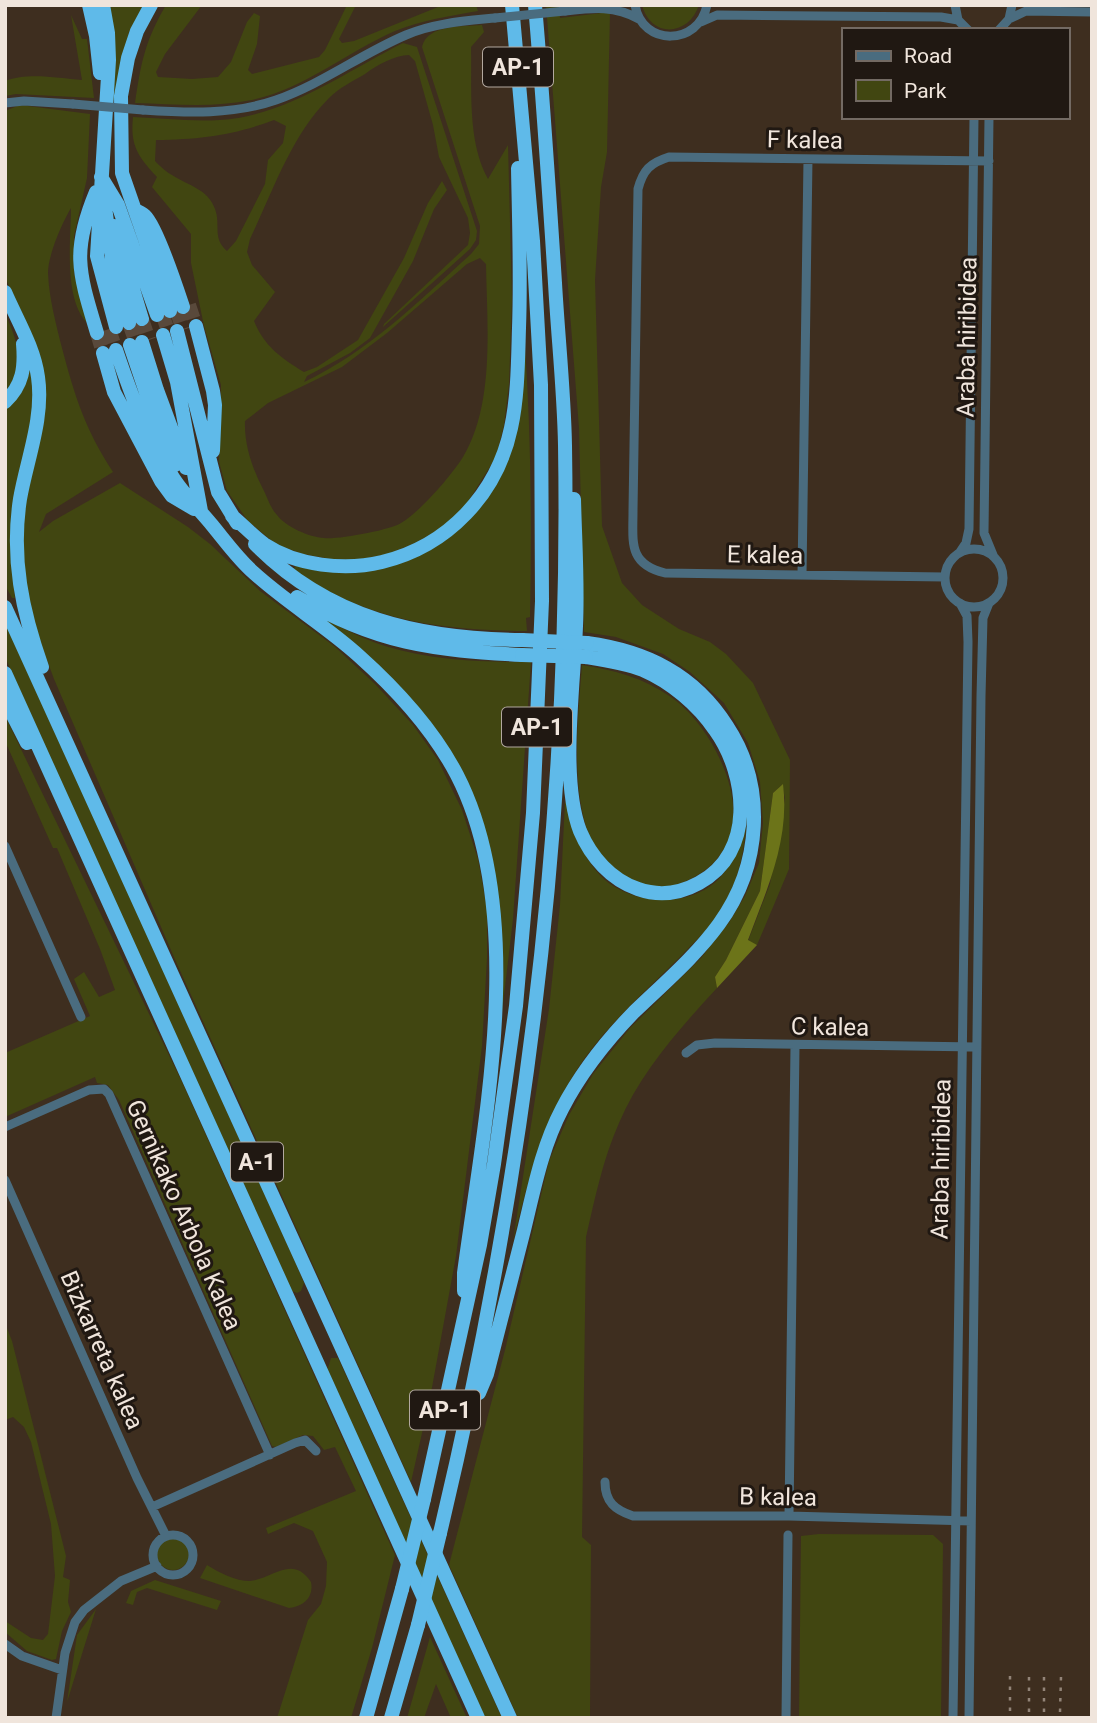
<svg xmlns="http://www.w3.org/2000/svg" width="1097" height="1723" viewBox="0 0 1097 1723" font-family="Roboto,sans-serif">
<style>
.green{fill:#414611;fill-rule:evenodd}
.forest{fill:#6c7419}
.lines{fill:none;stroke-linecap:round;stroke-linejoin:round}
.highway-tunnel{stroke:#59493b;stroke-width:14;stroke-dasharray:14 7;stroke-linecap:butt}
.minor{stroke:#4a6c7f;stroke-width:9}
.highway{stroke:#5fbae9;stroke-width:14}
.rail{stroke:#928478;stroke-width:2.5;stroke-dasharray:3.5 7;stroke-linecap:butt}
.minor-bridge{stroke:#4a6c7f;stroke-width:9}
.highway-bridge{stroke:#5fbae9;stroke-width:14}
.labels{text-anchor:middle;stroke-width:6;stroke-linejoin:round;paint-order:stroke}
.shield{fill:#201812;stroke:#b2a89f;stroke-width:2}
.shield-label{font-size:23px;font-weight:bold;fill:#f0e5dc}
.street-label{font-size:24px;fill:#f0e5dc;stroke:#201812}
</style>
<rect width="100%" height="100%" fill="#3e2e1f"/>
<path class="green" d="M108 5H144L129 32 115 100H111Z
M166 5H202L165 54 156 72 158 77 192 79 218 77 231 62 247 22 254 13 260 16 257 44 248 70 252 74 319 57 325 50 347 5H356L339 39 342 43 354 41 443 5H476L478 11C450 16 422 20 395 31 347 52 304 89 252 100 213 108 174 104 135 103 141 62 145 41 166 5Z
M546 5H559L560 18 610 12 607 152 601 187 595 280 602 526 622 583 642 605 679 629 710 642 726 654 753 683 790 760 789 869 757 945 748 941 770 884 785 798 782 785 773 793 760 891 726 960 715 977 717 988C680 1028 640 1073 619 1123 603 1159 595 1198 586 1237L582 1537 591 1545 590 1718H518L449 1565 505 1350 549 1161 569 1115 593 1074 630 1028 701 958 730 921 745 896 759 863 763 823 760 782 748 743 724 703 690 672 663 654 616 637 584 632 579 428Z
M642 5H699C689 36 651 39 642 5Z
M71 15 82 39H87L94 98 16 94 5 96V81C28 72 58 78 82 80Z
M482 25 484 32 471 47C472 89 467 141 488 179L508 145 512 299 509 384 504 425 496 457 464 508 443 527 415 543 388 554 357 560 331 559 303 554 277 545 248 521 227 491 219 462 221 385 204 326 191 263V234L152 187 157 177C138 156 130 146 133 117 162 118 191 122 220 120 286 116 345 72 403 43L417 47 477 231 476 240 470 249 383 327 384 324 468 245 470 233 468 218 439 157 433 125 415 61 409 55C395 55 377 65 365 74 353 81 339 88 329 98 291 136 273 191 250 239L247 252 252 265 275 292 254 321C264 346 281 358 304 372L317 367 358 340 404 258 428 203 442 181 447 190 434 209 413 261 370 338 350 353 307 376 304 382C368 352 419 301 471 254L479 244 480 226 422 47C427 24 463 27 482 25ZM274 120 286 126 283 143 268 160 265 184 236 241 227 251C212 238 221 225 215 209 208 189 189 186 172 175 166 172 160 166 155 161L156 140C201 139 231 136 274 120ZM480 258 486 264C487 325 495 404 463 457 451 476 420 512 401 523 391 530 336 540 324 538 309 537 286 527 277 515 270 508 267 496 262 487 252 467 244 444 245 421L268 403 342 367 387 333 467 264Z
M20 105 90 114 87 178 74 236V273L88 324C63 299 71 240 71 208 62 223 48 255 48 273 49 298 56 324 62 348 75 397 85 429 113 472L46 514 39 532 53 521 120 483 188 527 210 544 260 591 334 646 375 684 413 725 438 760 462 810 478 859 487 909V958L482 1046 456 1256 431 1393 411 1482 177 964 54 679 34 625 25 582 21 538 38 352 5 277V111Z
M5 313C17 341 28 366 5 392Z
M524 332C531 427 532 522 530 617L526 618 527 631C440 630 366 621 294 570L295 566 404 561 497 481Z
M30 363 35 393 12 567 15 598H12L5 585V408Z
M321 617C342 628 363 639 385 646 433 661 482 662 531 662L513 919 497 1055 500 915 490 848 471 790 434 730Z
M5 623 293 1257 304 1283 301 1291 297 1293 292 1291 5 657Z
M582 665C614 670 644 678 671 697 709 723 748 796 728 841 717 866 696 879 672 886 658 890 643 885 631 880 560 854 578 723 582 665Z
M5 716 182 1082 395 1555 372 1648 351 1718H277L308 1620 321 1604 326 1586 327 1562 313 1531 294 1523 268 1534 266 1528 356 1491 335 1447 324 1450 313 1436 303 1435 276 1447 272 1446 119 1100 108 1085 97 1083 95 1077 5 1117V1053L90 1016 74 979 84 972 99 997 115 990 100 949 57 848H53L5 741Z
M565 801C573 827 580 853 599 874 629 907 695 910 723 874 738 856 742 836 747 815 745 847 740 878 723 906 713 925 697 939 682 955 649 988 611 1021 584 1059 545 1114 529 1177 513 1241L549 1009 560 905Z
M5 1323 12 1341 66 1556 63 1577 70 1580 68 1602 71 1612 62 1631 56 1659 52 1660 27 1651 5 1632V1621L31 1638 43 1640 48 1634 55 1576 51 1524 31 1442 24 1427 13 1417 5 1420Z
M331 1358H338L502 1718H485L327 1371Z
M819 1534 933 1535 943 1544 941 1718H799L801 1536Z
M157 1554a16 16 0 1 1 32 0a16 16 0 1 1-32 0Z
M207 1565C220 1573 235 1581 250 1581 273 1579 292 1554 311 1582 314 1597 304 1606 289 1608L200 1578Z
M155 1580 221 1601 217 1610 147 1588 137 1592 133 1605 126 1603 131 1591Z
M96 1609 67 1702 77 1635Z
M430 1637 467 1718H451L436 1684 424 1718H407Z"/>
<path class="forest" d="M783 784C790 840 767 889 748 940L757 945 717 988 715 977 726 960 760 891 773 793Z"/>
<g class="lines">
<path class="highway-tunnel" d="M189 305 196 326
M176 309 183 330
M162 313 169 334
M142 319 149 340
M129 323 136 343
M109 329 116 350
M97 333 103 353"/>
<path class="minor" d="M635 5C642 47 699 46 707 5
M955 5 958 20 968 30
M565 11C592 8 614 5 639 19
M1009 19 1026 11 1092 12
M701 22 717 15 941 17 958 20
M999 30 1009 19 1012 5
M5 103 24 101 73 104
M143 110C188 113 233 115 276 100 322 84 361 54 406 35 434 23 465 21 495 18
M989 117 984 533 993 555
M945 578a29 29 0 1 1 58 0a29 29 0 1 1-58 0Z
M960 552 966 543 969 529 974 117
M802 575 808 159
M945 577 665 573C628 564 633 542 633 511L638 189C643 170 650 163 669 157L989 161
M5 846 81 1017
M686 1053 697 1045 715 1043 977 1047
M5 1127 89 1090 104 1089 109 1094 270 1455
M5 1180 137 1478 166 1536
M605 1482C605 1502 615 1510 633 1516H789L971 1521
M152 1507 295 1443 305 1440 316 1451
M789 1516 795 1046
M153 1555a20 20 0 1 1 40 0a20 20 0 1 1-40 0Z
M5 1644 22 1656 62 1670
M56 1718 65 1653 75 1622 84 1610 121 1581 157 1566
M786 1718 788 1535
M953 1718 968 642 967 616 960 603
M969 1718 981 696 983 618 989 603"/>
<path class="highway" d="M89 5 96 36 100 73
M103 5 108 33 109 60 97 256 116 327
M151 5 137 31 128 58 121 96 122 173 170 311
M101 177 118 205 157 315
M96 192C71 252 79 273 97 333
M105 207 114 273 129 323
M135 210C139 212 143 213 145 216 157 227 177 289 183 307
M114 226 142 319
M5 292C17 320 34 347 38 377 44 418 27 459 20 499 11 558 22 611 42 667
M196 326 213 391 215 405 213 451
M177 331 218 492 237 523
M163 335 177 382 201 511
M142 342 157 390 186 468
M130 345 153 413 175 465
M116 350C131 394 146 437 172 476 183 494 199 509 212 525 226 542 238 559 254 573 287 603 326 626 359 656 397 690 433 729 457 775 529 915 484 1122 464 1273V1291
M103 353 114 392 161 481 172 496 194 509
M5 402C23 385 25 367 23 344
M574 499C575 541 578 584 576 626 574 683 560 779 580 831 591 857 611 880 638 889 658 896 679 894 699 883 755 853 748 776 715 730 698 705 671 682 643 670 625 663 605 660 586 657
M232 516C243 525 253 536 264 544 297 566 345 571 382 562 448 546 497 494 511 428 518 396 518 361 519 328 521 275 519 222 518 168
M255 544C329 619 420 639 522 640
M297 597C377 644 432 650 522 655
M5 607 510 1718
M5 673 478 1718
M5 700 27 743
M479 1393 487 1374C499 1326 512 1278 524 1230 534 1189 542 1147 562 1109 580 1074 606 1041 634 1012 663 984 695 957 719 924 761 866 767 787 727 726 694 674 646 651 587 643
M424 1499 480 1245 494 1164 516 1006 533 813 542 601 541 385 533 241 512 5
M440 1533C525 1178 571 811 565 445 564 391 558 337 555 283 549 190 543 98 535 5
M366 1718 402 1589
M391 1718 418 1625"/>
<path class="rail" d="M1010 1711V1675
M1029 1712V1676
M1044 1712V1676
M1060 1712 1061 1677
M1092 1713V1706"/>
<path class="minor-bridge" d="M495 18 565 11
M73 104 143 110"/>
<path class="highway-bridge" d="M522 640 587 643
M522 655 586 657
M402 1589 424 1499
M418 1625 440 1533"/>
</g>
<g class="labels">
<g class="shield">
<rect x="483" y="47.5" width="70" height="39" rx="5"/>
<rect x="502" y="707.5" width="70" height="39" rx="5"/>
<rect x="231" y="1142.5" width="52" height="39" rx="5"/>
<rect x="410" y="1390.5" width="70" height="39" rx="5"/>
</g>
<g class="shield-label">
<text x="518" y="75">AP-1</text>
<text x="537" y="735">AP-1</text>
<text x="257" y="1170">A-1</text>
<text x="445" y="1418">AP-1</text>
</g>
<g class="street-label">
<text transform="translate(805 140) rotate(1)" y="8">F kalea</text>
<text transform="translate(967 337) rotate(-89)" y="8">Araba hiribidea</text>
<text transform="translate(765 555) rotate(1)" y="8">E kalea</text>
<text transform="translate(830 1027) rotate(1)" y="8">C kalea</text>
<text transform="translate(941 1159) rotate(-89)" y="8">Araba hiribidea</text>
<text transform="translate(184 1215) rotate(66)" y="8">Gernikako Arbola Kalea</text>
<text transform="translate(102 1350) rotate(66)" y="8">Bizkarreta kalea</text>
<text transform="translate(778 1497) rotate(1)" y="8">B kalea</text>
</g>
</g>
<rect width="1097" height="1723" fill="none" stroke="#f0e5dc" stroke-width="14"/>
<rect x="842" y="28" width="228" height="91" fill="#201812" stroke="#736a63" stroke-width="2"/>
<rect x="856" y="51" width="35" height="10" fill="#4a6c7f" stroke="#736a63" stroke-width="2"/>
<text x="904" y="63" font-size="21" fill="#f0e5dc">Road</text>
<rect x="856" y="80" width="35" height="21" fill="#414611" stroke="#736a63" stroke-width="2"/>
<text x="904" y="98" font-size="21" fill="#f0e5dc">Park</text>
</svg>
